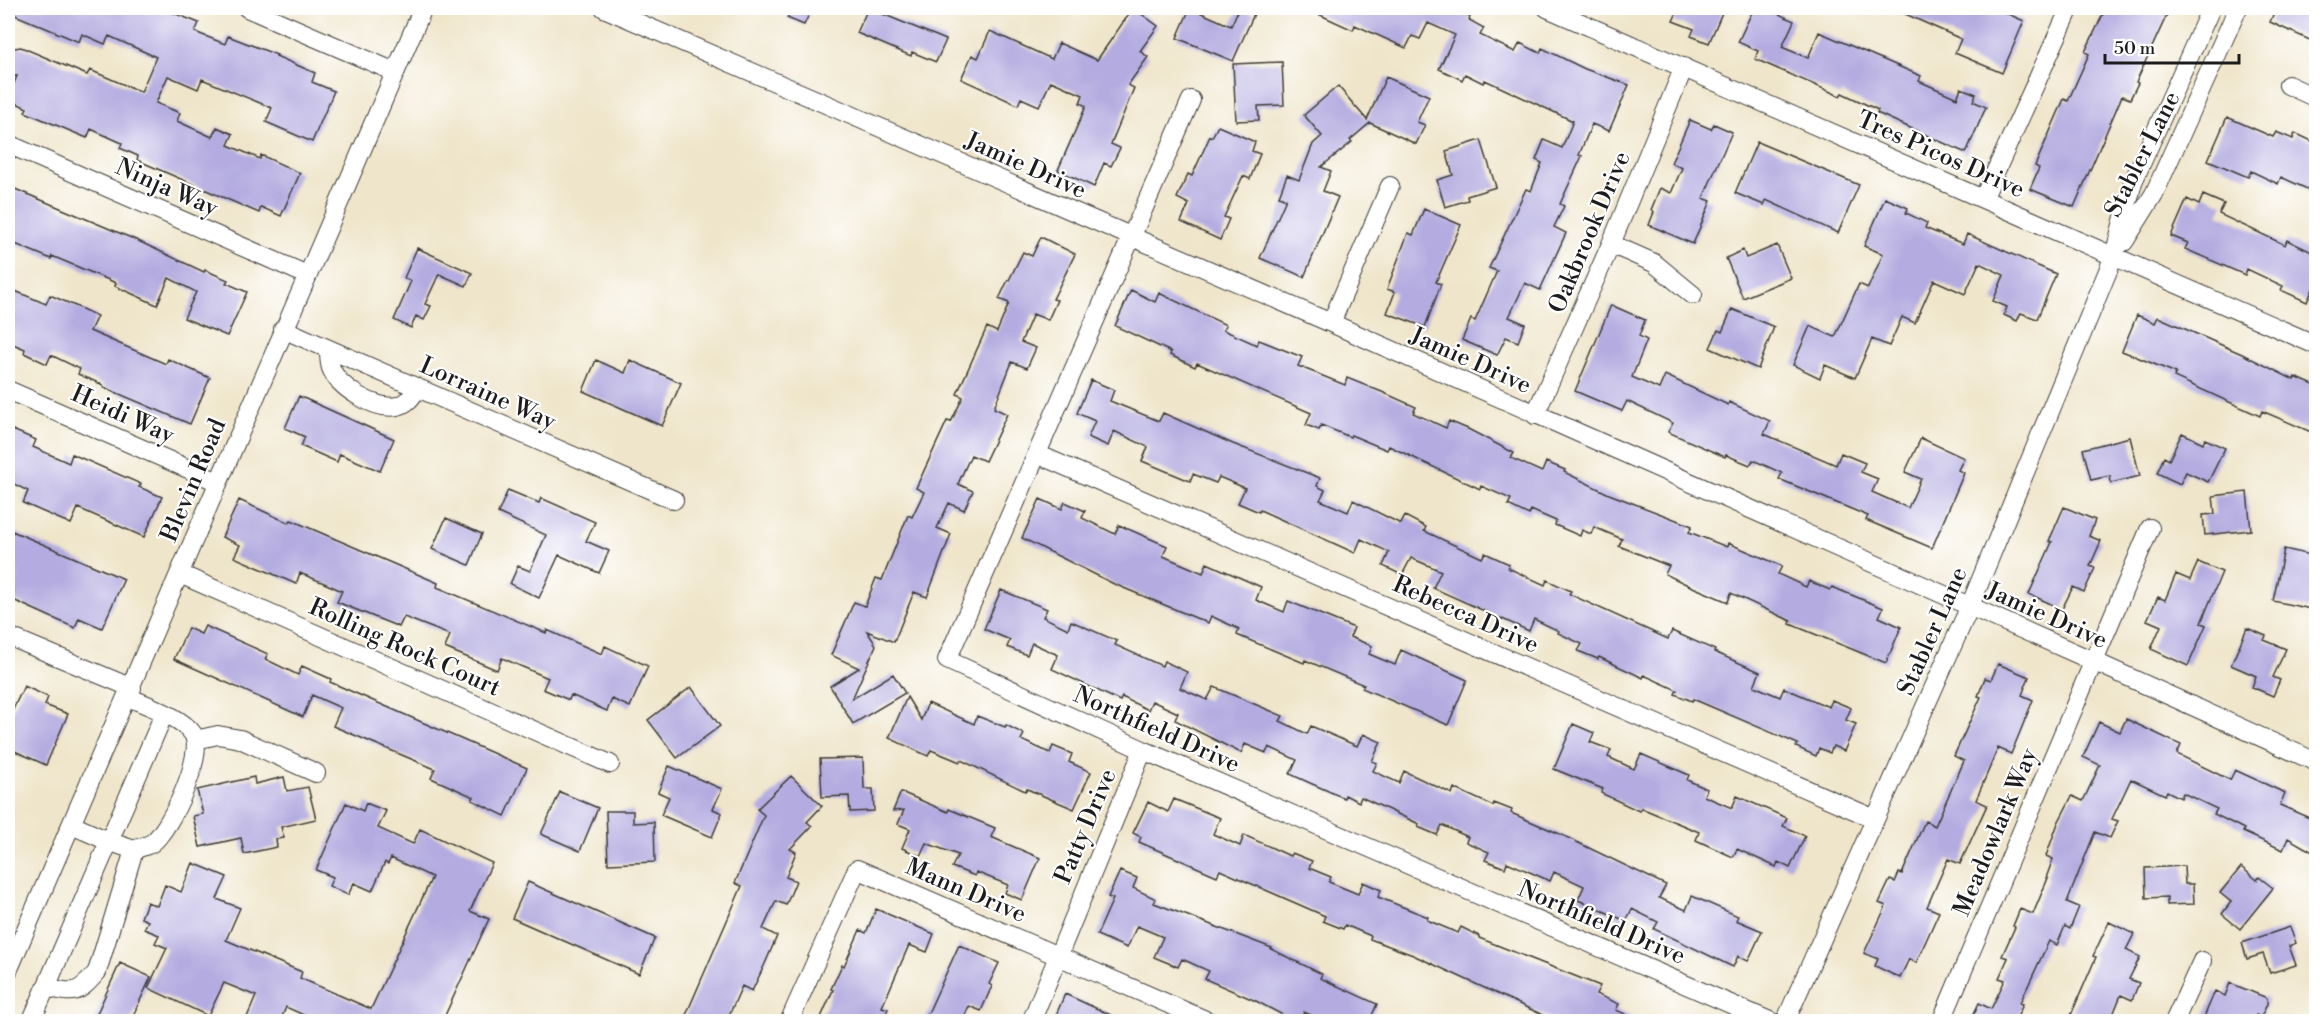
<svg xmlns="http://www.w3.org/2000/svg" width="2324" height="1029" viewBox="0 0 2324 1029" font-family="'Libre Bodoni',serif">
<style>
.building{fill:#b4ace0}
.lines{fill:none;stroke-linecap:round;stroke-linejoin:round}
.minor-casing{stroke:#3c3a36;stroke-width:20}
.minor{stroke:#fff;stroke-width:18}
.labels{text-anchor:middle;stroke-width:4.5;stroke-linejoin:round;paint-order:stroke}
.street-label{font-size:24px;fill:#1c1c1c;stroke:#fff}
</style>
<rect width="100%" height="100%" fill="#fff"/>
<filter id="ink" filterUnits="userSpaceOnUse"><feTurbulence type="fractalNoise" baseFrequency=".0167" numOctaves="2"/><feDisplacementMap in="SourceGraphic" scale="12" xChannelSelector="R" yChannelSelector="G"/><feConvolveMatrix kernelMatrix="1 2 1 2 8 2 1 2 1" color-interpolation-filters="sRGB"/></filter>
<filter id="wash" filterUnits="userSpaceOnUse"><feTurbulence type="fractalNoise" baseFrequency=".008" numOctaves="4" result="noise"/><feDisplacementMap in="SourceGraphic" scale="24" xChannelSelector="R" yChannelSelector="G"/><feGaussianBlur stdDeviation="1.35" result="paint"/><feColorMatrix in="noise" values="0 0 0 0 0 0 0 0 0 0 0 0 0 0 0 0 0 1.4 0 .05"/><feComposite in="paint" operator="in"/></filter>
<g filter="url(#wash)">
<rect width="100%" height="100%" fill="#efe5ca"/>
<g id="blocks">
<path class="building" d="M8 8H161L199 23 195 32 225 44 228 36 277 55 276 56 315 73 312 82 334 91 312 142 266 122 272 108 202 79 198 89 168 76 156 103 180 113 177 121 212 137 217 127 233 134 228 145 260 159 261 155 300 173 281 216 261 207 259 213 137 160 138 156 120 148 122 143 91 129 87 138 25 112 27 108 8 99 17 76 8 77V49L21 47 87 75 90 70 141 92 156 57 109 36 105 44 82 34 79 42 8 12Z
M792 8H812L804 25 787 18Z
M868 8 946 40 936 62 912 52 911 56 857 33Z
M1133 8 1158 26 1140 51 1148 57 1128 85 1134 88 1111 144 1120 148 1111 166 1104 163 1094 187 1058 170 1086 106 1080 103 1083 95 1051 81 1039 106 1021 98 1018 105 961 79 972 55 978 58 990 31 1052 59 1059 43 1097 60Z
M1190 8 1231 26 1239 8 1254 14 1233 61 1177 38Z
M1305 8H1450L1470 17 1469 20 1484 28 1480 35 1515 52 1520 43 1540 53 1542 48 1585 69 1629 85 1609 131 1592 124 1579 155 1582 156 1560 204 1564 206 1554 227 1566 233 1540 290 1525 283 1509 317 1525 324 1518 342 1506 337 1497 355 1462 340 1471 319 1475 321 1497 271 1489 268 1526 189 1531 191 1542 163 1536 160 1544 140 1562 148 1573 121 1485 80 1483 83 1465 74 1462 80 1439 69 1455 35 1428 23 1420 39 1412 36 1406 48 1355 25 1353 30Z
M1679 8H1724L1709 43 1691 36 1694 29 1673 21Z
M1754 8H1766L1794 21 1782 47 1808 58 1819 32 1921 76 1919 81 1957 98 1961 88 1976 94 1973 101 1986 107 1966 153 1877 113 1878 110 1842 93 1840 96 1755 59 1758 51 1738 42Z
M1892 8H2006L2003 12 2024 21 2002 73 1955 53 1961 39Z
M2106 8H2170L2136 82 2138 83 2130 99 2122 96 2074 207 2030 189 2039 168 2035 166 2064 99 2068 101 2089 54 2085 52Z
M2276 8H2316V31L2312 41 2270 22Z
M1282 62 1284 105 1258 106 1259 120 1236 121 1233 64Z
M1386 77 1429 96 1417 122 1425 125 1416 144 1370 123 1350 140 1352 142 1321 167 1331 171 1323 191 1338 197 1304 277 1260 258 1286 199 1279 196 1287 175 1299 180 1313 144 1322 136 1304 115 1338 86 1367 120Z
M2227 117 2273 137 2276 132 2293 139 2295 133 2316 143V193L2281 177 2278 184 2251 171 2248 177 2208 160Z
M1690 120 1711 129 1714 124 1732 132 1703 198 1711 201 1693 244 1649 225 1654 212 1651 210 1660 188 1671 193 1682 168 1671 163Z
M1218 126 1255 142 1252 151 1260 154 1250 179 1243 176 1224 217 1229 219 1220 240 1181 222 1189 204 1177 198 1188 174 1192 176 1210 136 1212 137Z
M1481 140 1496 187 1467 196 1468 200 1445 207 1437 180 1453 175 1446 151Z
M1757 142 1859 185 1838 233 1766 200 1764 205 1735 193Z
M8 186 136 240 204 272 205 270 228 280 226 283 247 292 227 336 184 318 196 292 169 278 157 305 115 286 116 283 52 256 51 259 8 241Z
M2203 195 2224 204 2219 214 2285 245 2287 240 2316 254V282L2307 302 2281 290 2283 286 2247 269 2245 275 2185 249 2188 243 2171 236 2187 199 2199 205Z
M1885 198 1908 208 1906 213 1927 223 1925 228 1963 244 1967 234 2056 274 2037 319 2021 313 2017 321 2004 315 2007 307 1993 301 2004 275 1979 263 1965 294 1934 280 1915 323 1902 317 1889 346 1872 339 1855 378 1825 365 1820 378 1793 365 1810 326 1835 337 1859 284 1868 288 1883 254 1864 246Z
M1424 209 1461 225 1436 282 1441 284 1425 327 1387 313 1395 292 1387 289 1408 233 1413 235Z
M1041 237 1075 254 1053 299 1057 300 1048 320 1033 314 1021 342 1036 348 1027 368 1012 362 994 408 1007 414 985 461 971 455 958 484 973 491 964 510 949 503 937 528 951 534 927 597 914 592 894 642 867 631 876 645 852 699 893 674 905 693 853 724 830 686 859 668 831 655 854 602 865 606 876 578 882 580 908 515 912 517 924 492 916 488 947 421 951 422 963 397 957 394 987 327 997 332 1009 303 999 299 1008 280H1009L1023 252 1032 256Z
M1777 245 1791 278 1743 298 1726 258 1743 250 1746 258Z
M417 248 472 273 466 286 439 274 425 304 431 306 424 320 416 316 411 328 394 320 411 281 404 278Z
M8 288 46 304 50 295 80 308 97 316 90 331 166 364 168 359 210 378 190 424 103 387V385L78 374 80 369 51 355 47 364 24 353 25 349 8 342Z
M1131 290 1155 302 1159 293 1226 325 1223 330 1257 345 1259 340 1302 357 1298 366 1345 385 1347 378 1382 392 1416 407 1413 413 1446 428 1449 421 1468 429 1514 453 1511 458 1542 472 1546 462 1565 470 1564 472 1609 494 1692 526 1689 532 1727 547 1728 543 1782 566 1778 574 1806 587 1809 581 1830 590 1832 587 1883 608 1879 617 1901 627 1886 663 1790 624 1791 621 1731 593 1728 602 1688 585 1665 574 1669 566 1619 546 1622 539 1594 527 1591 534 1582 530 1580 536 1555 525 1556 521 1531 510 1529 515 1508 505 1511 499 1481 486 1480 489 1389 446 1387 450 1351 435 1350 437 1321 425 1319 430 1306 425 1311 413 1197 363 1195 367 1170 355 1171 352 1115 326Z
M1611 305 1645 320 1639 336 1647 340 1632 377 1659 389 1665 375 1728 405 1729 402 1770 421 1764 434 1836 465 1841 453 1865 463 1861 472 1878 479 1872 492 1908 508 1921 479 1905 472 1921 438 1964 458 1958 470 1964 473 1932 548 1866 520 1868 516 1779 479 1782 473 1753 460 1750 465 1726 455 1725 457 1668 432 1673 423 1627 401 1622 411 1575 391Z
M1732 309 1774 327 1758 369 1710 348 1718 330 1722 332Z
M2137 315 2155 323 2158 317 2242 354 2294 380 2295 377 2316 386V434L2262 411 2260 416 2174 377 2176 373 2122 351Z
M596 360 625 373 630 360 681 383 662 426 583 391Z
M1091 380 1114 390 1110 401 1159 421 1163 413 1233 444 1320 478 1317 486 1325 490 1320 500 1348 512 1353 500 1401 524 1405 516 1426 527 1424 531 1482 558 1485 553 1509 564 1508 568 1545 585 1547 580 1571 591 1569 594 1668 639 1672 631 1715 650 1714 652 1760 672 1754 686 1780 697 1784 688 1829 707 1832 700 1851 708 1846 720 1856 724 1844 751 1833 746 1830 753 1819 748 1816 756 1796 747 1798 744 1693 699 1692 701 1675 694 1677 690 1644 675 1643 678 1599 657 1598 659 1578 651 1582 644 1558 633 1559 631 1534 619 1529 631 1433 588 1441 571 1411 558 1402 575 1383 566 1389 552 1361 539 1355 553 1260 510 1259 512 1238 503 1245 488 1219 477 1216 483 1193 474 1190 481 1142 461 1148 447 1114 431 1108 446 1088 437 1095 421 1077 413Z
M299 396 394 439 380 471 340 454 337 462 301 446 305 437 285 428Z
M8 428 36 440 33 447 69 463 72 454 141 484 139 487 162 497 144 537 78 508 71 524 23 503 28 491 8 481Z
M2182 433 2203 443 2205 439 2225 448 2208 482 2186 472 2180 484 2157 473 2164 457 2169 460Z
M2130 437 2140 476 2111 483 2110 476 2091 480 2083 449Z
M508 490 539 503 541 498 595 522 586 541 609 551 599 573 559 555 539 598 510 584 518 566 530 571 546 535 498 513Z
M2247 492 2251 530 2205 535 2203 515 2215 514 2213 496Z
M1040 499 1062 509 1065 502 1085 511 1082 518 1115 534 1119 525 1167 546 1163 556 1203 573 1207 563 1261 587 1256 600 1284 612 1288 601 1354 628 1350 637 1372 646 1369 654 1395 665 1401 650 1467 680 1448 725 1362 688 1364 685 1305 660 1304 663 1237 635 1239 629 1211 616 1208 623 1114 584 1022 538Z
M239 500 289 523 291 520 438 583 437 587 546 633 547 630 602 654 605 646 648 666 630 707 612 699 607 711 571 695 569 700 543 689 548 678 502 658 497 670 445 648 450 635 404 617 399 627 337 602 342 591 324 583 300 573 296 584 234 557 240 545 222 537Z
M2064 507 2095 520 2089 536 2101 541 2090 566 2095 568 2084 592 2073 587 2062 609 2029 594 2052 542 2049 541Z
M446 518 482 534 469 565 432 549Z
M12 531 124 579 102 628 79 618 75 628 11 599 14 591 8 589V542Z
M2284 549 2316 556V610L2273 601Z
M2198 562 2222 572 2201 623 2206 625 2188 666 2151 649 2161 626 2147 620 2158 597 2165 600 2176 574 2190 580Z
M1001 590 1047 609 1043 617 1068 629 1071 621 1117 641 1115 645 1162 666 1164 661 1187 672 1180 688 1207 700 1214 687 1283 716 1280 721 1307 734 1311 726 1357 746 1363 734 1381 742 1372 761 1377 763 1373 771 1399 783 1404 771 1452 794 1454 788 1493 806 1494 803 1512 810 1511 813 1560 834 1666 885 1659 898 1686 910 1692 896 1738 916 1736 920 1762 931 1748 961 1738 956 1733 967 1654 929 1658 922 1632 909 1626 921 1578 900 1584 886 1554 872 1550 881 1507 862 1505 868 1485 860 1489 852 1466 842 1468 837 1442 825 1437 835 1418 827 1419 824 1361 797 1359 802 1345 795 1344 798 1310 783 1290 774 1297 760 1269 747 1266 753 1245 744 1241 753 1175 720 1178 713 1152 701 1148 710 1122 697 1120 701 1052 669 1058 655 1032 643 1027 655 1007 647 1010 640 984 629Z
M205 626 268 654 265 659 298 675 302 666 331 679 330 682 527 768 505 816 472 800 474 797 431 778 435 769 333 726 341 708 312 695 303 717 174 659 188 628 201 634Z
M2247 628 2266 636 2264 640 2286 649 2273 677 2280 680 2273 696 2252 687 2256 676 2231 665Z
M1998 664 2029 677 2022 695 2033 700 2011 754 1998 748 1976 800 1987 805 1960 864 1948 859 1927 907 1939 912 1916 963 1909 959 1900 978 1875 966 1878 959 1864 953 1886 906 1879 903 1890 880 1895 882 1899 873 1902 874 1925 821 1935 826 1964 761 1954 756 1981 697 1978 696 1985 678 1991 680Z
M24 686 48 697 45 705 68 714 46 765 8 748V720Z
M691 687 720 726 677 758 648 720Z
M907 697 921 720 928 703 974 724 977 716 1005 727 1006 725 1024 734 1021 740 1050 753 1053 746 1072 754 1069 762 1091 772 1074 809 1027 789 1025 791 961 760 960 762 931 750 928 756 889 738Z
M2126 719 2181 745 2177 754 2230 780 2235 770 2285 793 2280 805 2316 821V854L2288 838 2283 850 2243 832 2244 829 2214 814 2217 809 2183 793 2181 798 2167 791 2165 795 2131 779 2112 819 2118 821 2110 838 2095 832 2067 902 2079 907 2070 929 2065 926 2057 945 2049 941 2020 1003 2023 1004 2015 1022H1970L1979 1003 1991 1009 2005 980 1999 978 2008 958 2002 956 2015 927 2013 926 2020 909 2033 914 2048 878H2046L2053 859 2046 856 2058 823 2072 796 2083 801 2100 765 2083 757 2099 722 2120 732Z
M1573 724 1594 733 1590 742 1611 750 1608 757 1634 769 1641 754 1689 775 1687 780 1707 789 1704 796 1732 808 1737 796 1787 818 1783 826 1805 836 1790 868 1778 862 1776 867 1737 849 1733 857 1696 840 1699 832 1641 808 1639 811 1601 793 1603 789 1554 769Z
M863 758 864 789H873L874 811 850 812 849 796 822 797 820 759Z
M669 766 722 789 713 809 722 813 712 837 661 815 669 797 658 792Z
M791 776 822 806 807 822 812 826 790 849 796 852 786 877 796 881 786 905 776 901 763 929 777 936 764 966 752 991 742 986 726 1022H683L742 886 735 883 764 815 757 809Z
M254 777 255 784 284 777 287 791 308 787 316 819 281 827 284 838 276 839 277 847 244 854 241 838 200 847 193 816 203 814 197 790Z
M560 792 598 808 580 851 541 834Z
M901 792 948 812 949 809 995 828 991 837 1040 858 1022 900 1005 893 1008 885 976 872 975 876 952 867 958 855 926 843 920 856 902 848 910 829 898 824 904 810 893 811Z
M1174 799 1220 818 1213 834 1240 846 1244 835 1290 856 1292 853 1312 861 1309 868 1331 877 1329 882 1358 894 1363 882 1381 890 1378 897 1428 917 1427 920 1458 933 1461 927 1479 936V938L1600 986 1596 994 1619 1004 1616 1010 1643 1022H1558L1413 955 1370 939 1371 936 1345 925 1343 929 1323 921 1325 916 1220 870 1217 876 1139 842 1141 837 1133 833 1148 802 1168 812Z
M346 803 363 811 366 803 386 811 378 828 413 844 420 829 492 863 470 911 489 919 442 1022H319L286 1007 280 1022H245L256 996 224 983 208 1016 148 988 167 948 155 943 159 935 144 929 148 921 141 918 147 902 157 906 165 885 181 892 193 863 227 877 217 899 240 908 226 940 302 972 300 978 371 1009 432 877 391 858 388 864 385 862 372 891 354 883 348 895 329 886 333 877 316 870Z
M606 811H633V823L654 822 655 862 608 864Z
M2184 866 2185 884H2193L2194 904 2167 905V897L2146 898 2145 868Z
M2241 867 2257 880 2259 877 2273 888 2240 929 2222 914 2231 902 2220 893Z
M1120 871 1137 878 1133 888 1156 899 1154 903 1272 948 1271 949 1322 974 1320 978 1377 1004 1369 1022H1326L1304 1012 1299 1022H1296L1256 1001 1205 979 1209 971 1182 959 1178 967 1154 957 1163 937 1137 926 1127 948 1097 935 1113 899 1108 897Z
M528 882 655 938 639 974 512 918Z
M876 909 934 934 927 952 909 945 882 1007 888 1009 882 1022H819L833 990 831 989 842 965 844 966 860 930 866 933Z
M2109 922 2134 934 2126 950 2140 957 2129 979 2139 983 2132 1000 2121 995 2110 1022H2068L2096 957 2093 956Z
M2290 927 2296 943 2289 946 2296 965 2270 973 2263 954 2247 959 2242 943Z
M959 945 999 963 989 984 992 986 981 1011 969 1006 962 1022H924Z
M120 963 151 977 130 1022H93Z
M2230 983 2267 998V1004L2261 1017 2256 1015 2254 1022H2202L2215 991 2225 996Z
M1065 994 1126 1022H1053Z"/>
</g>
</g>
<g filter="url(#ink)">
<use href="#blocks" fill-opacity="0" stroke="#3c3a36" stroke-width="1.5"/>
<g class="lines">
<g class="minor-casing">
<path id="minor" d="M247 8 395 72
M604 8 1331 323 2093 661 2316 762
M1547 8 2316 345
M2288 85 2316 98
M1191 100 947 660 1143 750 1772 1022
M8 144 307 275
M1983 199 2070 8
M2124 242 2154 194 2238 8
M1611 244 1654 263 1693 295
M1331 323 1390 186
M283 329 674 500
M329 349C329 355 329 362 331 368 338 388 377 411 397 406 408 404 412 396 418 388
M8 390 218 482
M1535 415 1611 244 1684 67
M1037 454 1875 819
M180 574 610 764
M8 636 132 688
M128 697C146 705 182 717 193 734 206 753 170 830 152 843 147 846 140 847 134 850
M195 740 218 735 240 739 316 773
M8 971C148 651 283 328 423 8
M46 987C75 994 77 995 97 972L134 850 108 841 72 825
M31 1022 164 714
M789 1022 857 869 1210 1022
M1031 1022 1143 750
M1785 1022 1970 606 2114 256 2133 182 2211 8
M1941 1022 2150 528
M2174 1022 2202 961"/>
</g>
<use href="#minor" class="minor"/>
</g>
</g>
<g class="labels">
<g class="street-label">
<text transform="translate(1941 154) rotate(24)" y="8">Tres Picos Drive</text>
<text transform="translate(2142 154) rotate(-63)" y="8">Stabler Lane</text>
<text transform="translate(1026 165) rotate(24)" y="8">Jamie Drive</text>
<text transform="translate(167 187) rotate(24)" y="8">Ninja Way</text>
<text transform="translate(1589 232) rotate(-67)" y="8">Oakbrook Drive</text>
<text transform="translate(1471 360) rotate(24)" y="8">Jamie Drive</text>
<text transform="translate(488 393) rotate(24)" y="8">Lorraine Way</text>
<text transform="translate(123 414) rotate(24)" y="8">Heidi Way</text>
<text transform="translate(193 480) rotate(-67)" y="8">Blevin Road</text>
<text transform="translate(1466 614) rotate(24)" y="8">Rebecca Drive</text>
<text transform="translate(2047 615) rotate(24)" y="8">Jamie Drive</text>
<text transform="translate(1932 631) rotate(-66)" y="8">Stabler Lane</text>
<text transform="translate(405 647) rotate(24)" y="8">Rolling Rock Court</text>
<text transform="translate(1157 729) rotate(24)" y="8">Northfield Drive</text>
<text transform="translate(1085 826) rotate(-67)" y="8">Patty Drive</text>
<text transform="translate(1995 832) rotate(-67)" y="8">Meadowlark Way</text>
<text transform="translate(966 890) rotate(23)" y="8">Mann Drive</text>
<text transform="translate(1602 922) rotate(23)" y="8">Northfield Drive</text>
</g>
</g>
<rect width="2324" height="1029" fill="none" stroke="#fff" stroke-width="30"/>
<path d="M2105 54v9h134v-9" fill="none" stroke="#1c1c1c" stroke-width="3"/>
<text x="2114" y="54" font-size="18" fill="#1c1c1c" stroke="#ffffff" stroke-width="4.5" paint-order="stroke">50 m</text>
</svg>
